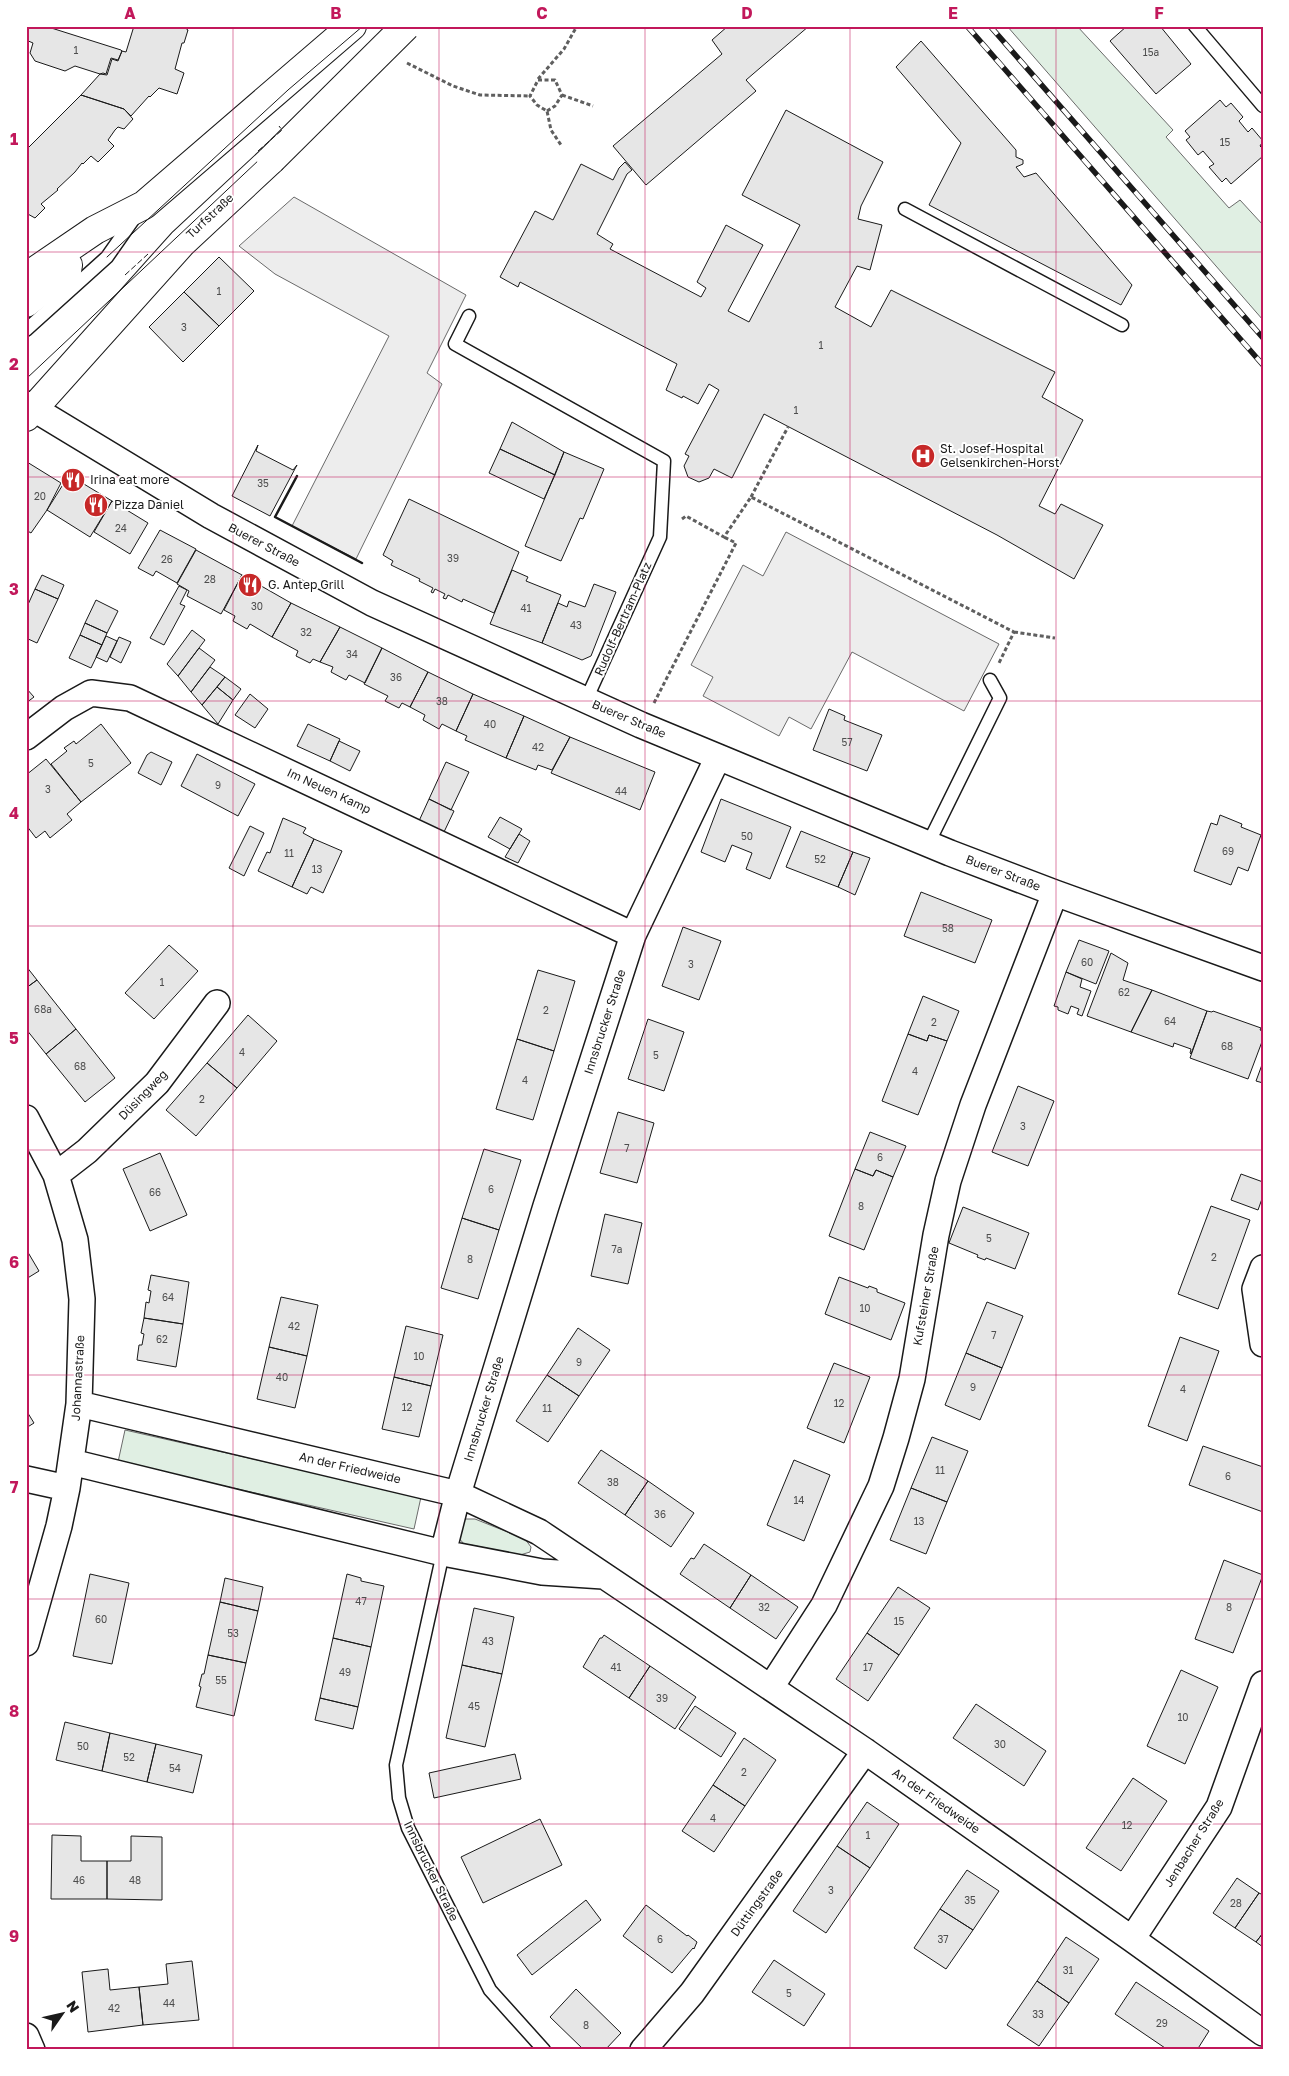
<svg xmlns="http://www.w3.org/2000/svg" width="1289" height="2076" viewBox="0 0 1289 2076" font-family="'Golos Text',sans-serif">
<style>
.green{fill:#e0efe3;stroke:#6a6a6a}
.parking{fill:#ededed;stroke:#6a6a6a}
.building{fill:#e6e6e6;stroke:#1a1a1a}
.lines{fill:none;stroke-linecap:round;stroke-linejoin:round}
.service-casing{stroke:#1a1a1a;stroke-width:15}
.minor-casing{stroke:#1a1a1a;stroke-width:28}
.secondary-casing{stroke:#1a1a1a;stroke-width:30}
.path{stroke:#5f5f5f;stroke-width:3;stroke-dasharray:4 2.5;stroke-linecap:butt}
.service{stroke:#fff;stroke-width:12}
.minor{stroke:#fff;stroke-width:25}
.secondary{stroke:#fff;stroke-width:28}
.tram{stroke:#1a1a1a;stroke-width:1}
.rail-casing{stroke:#1a1a1a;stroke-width:5.5}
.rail{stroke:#fff;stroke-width:4;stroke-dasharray:11;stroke-linecap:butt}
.secondary-bridge-casing{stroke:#1a1a1a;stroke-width:30;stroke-linecap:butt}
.secondary-bridge{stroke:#fff;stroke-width:28}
.fence{stroke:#1a1a1a;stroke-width:1;stroke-dasharray:6 2.5;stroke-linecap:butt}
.wall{stroke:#1a1a1a;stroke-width:2.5}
.grid{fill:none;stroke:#c2185b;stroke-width:1;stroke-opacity:0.55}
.labels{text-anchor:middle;stroke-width:4;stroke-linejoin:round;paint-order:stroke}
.number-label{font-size:10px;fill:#4d4d4d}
.street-label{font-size:12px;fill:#1a1a1a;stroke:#fff}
.poi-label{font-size:12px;fill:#1a1a1a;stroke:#fff;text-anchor:start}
.neatline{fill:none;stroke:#c2185b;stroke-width:2}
.grid-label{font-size:16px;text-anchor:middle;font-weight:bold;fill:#c2185b}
</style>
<rect width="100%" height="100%" fill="#fff"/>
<path class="green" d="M1007 26H1077L1173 130 1166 137 1229 208 1240 200 1263 225V320Z
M125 1430 421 1497 414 1529 118 1462Z
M465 1519H475L525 1539 531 1547 530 1552 520 1555 471 1545 464 1544 457 1536 460 1521Z"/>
<path class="parking" d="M294 197 466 295 427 373 442 384 356 559 292 526 389 336 275 274 239 246Z
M786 532 999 644 964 711 852 652 811 729 789 717 779 736 703 696 713 677 691 665 743 565 763 576Z"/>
<path class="building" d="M26 26H45L121 50 122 51 118 60 111 58 106 74 103 73 100 74 75 66 65 71 35 61 30 53 33 43 26 40Z
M134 26H188L187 30H188L184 43H182L175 69 184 73 177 94 159 88 150 97 149 96 131 116 124 109 81 95 100 74 107 75 112 59 118 61 122 51 126 52Z
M728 26H809L746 80 756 91 646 185 613 146 722 54 712 40Z
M1127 26H1160L1191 64 1156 94 1110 41Z
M921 41 1016 150V157L1023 160V164L1016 167 1024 177 1036 173 1132 285 1121 305 929 205 961 143 896 67Z
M81 95 124 109 133 119 124 129 118 127 115 130 108 140 114 146 98 162 91 156 83 164 82 163 75 172 57 189 58 190 41 204 45 208 35 218 26 213V150Z
M1220 100 1226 107 1231 103 1243 117 1239 121 1248 132 1252 128 1263 141 1260 146 1263 149V156L1231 184 1226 178 1222 182 1209 167 1214 164 1203 151 1198 155 1186 140 1190 137 1185 131Z
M786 110 883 162 861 206 858 219 882 225 870 270 857 266 835 307 871 327 891 290 1055 372 1042 397 1083 420 1039 506 1055 514 1061 504 1103 525 1074 579 997 535 764 414 732 478 714 469 709 478 699 482 688 477 684 466 689 456 685 454 719 390 709 384 698 404 683 396 682 398 666 390 677 364 520 282 518 287 500 277 535 211 553 220 581 164 613 180 619 168 625 162 632 170 627 174 597 234 613 244 610 249 701 297 706 288 697 282 726 225 763 245 728 311 749 322 800 225 742 195Z
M219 257 254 291 219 326 184 292Z
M184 292 219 326 183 362 149 327Z
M512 422 564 452 555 475 500 449Z
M258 445 256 451 293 470 297 465 270 516 232 496Z
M500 449 555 475 544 499 489 473Z
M564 452 604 469 583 519 580 518 561 561 525 546Z
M27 462 61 483 47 510 31 533 26 530Z
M69 475 112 501 90 537 47 510Z
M409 499 519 552 494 613 463 599 462 602 448 595 446 599 443 598 445 594 435 589 433 593 431 592 433 588 419 581 420 579 391 565 393 561 383 555Z
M112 501 148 523 130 554 94 532Z
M160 530 196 549 177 583 156 571 153 576 138 568Z
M196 550 242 575 221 614 187 596 189 591 177 584Z
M512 570 528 577 526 581 561 595 542 643 490 624Z
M42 575 64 585 58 599 35 589Z
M242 575 291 603 272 637 250 624 247 629 233 621 235 616 224 610Z
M594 584 616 592 591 656 582 660 542 643 558 603 567 607 569 601 585 607Z
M179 586 187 590 180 604 185 606 164 645 150 638Z
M35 589 58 599 37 643 26 638V609Z
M96 600 118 611 107 633 85 623Z
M291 603 340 627 320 662 313 659 310 663 296 656 298 651 272 637Z
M85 623 107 633 102 645 80 635Z
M340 627 382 648 365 683 349 675 346 680 331 672 333 667 320 662Z
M192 630 205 640 178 676 167 664Z
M80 635 102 645 91 668 69 658Z
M106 636 117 641 107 662 96 657Z
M119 637 131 642 121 663 110 657Z
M199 648 215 660 191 692 178 676Z
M382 648 428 672 410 707 402 703 399 708 385 701 388 696 364 684Z
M210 667 225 677 202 705 191 692Z
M428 672 473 694 456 731 442 724 439 729 423 720 425 715 410 707Z
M225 677 241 689 233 700 217 687Z
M217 687 233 700 218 724 202 705Z
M26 688 34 697 26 703Z
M250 694 268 709 255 728 235 715Z
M473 694 524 716 506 758 465 740 467 736 456 731Z
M829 709 845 716 844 720 882 735 867 771 813 750Z
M524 716 570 737 552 770 538 765 536 770 506 758Z
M101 724 131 763 81 802 51 764 67 751 64 748 74 741 76 744Z
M308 724 340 739 330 761 297 746Z
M570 737 655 772 640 810 551 773Z
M339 741 360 751 350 771 330 761Z
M151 752 172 762 161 785 138 773 147 755Z
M197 754 255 784 238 816 181 786Z
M46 759 81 802 67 814 72 820 50 838 45 831 36 838 26 825V775Z
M446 762 469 772 451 810 429 799Z
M429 799 454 811 444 832 419 821Z
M721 799 791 827 770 879 746 869 752 853 732 845 725 862 701 852Z
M1220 815 1242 824 1241 827 1261 835 1248 871 1238 867 1231 885 1194 871 1211 823 1217 825Z
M500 817 522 829 510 849 488 837Z
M283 818 306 828 303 833 314 839 292 887 258 871 267 852 270 853Z
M250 826 264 833 244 876 229 868Z
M801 831 853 852 838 887 786 867Z
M519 834 530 841 518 863 505 857Z
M314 839 342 851 323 893 311 887 307 894 292 887Z
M853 852 870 858 855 895 838 887Z
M921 892 992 920 975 963 904 936Z
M683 927 721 941 699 1000 662 986Z
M1079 940 1109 951 1096 984 1066 972Z
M169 945 198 971 154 1019 125 993Z
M1111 953 1128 963 1123 980 1152 990 1131 1032 1087 1016Z
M26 966 37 980 26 988Z
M538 970 575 981 554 1051 517 1039Z
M1066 972 1082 979 1080 987 1091 991 1082 1016 1077 1014 1079 1009 1071 1006 1068 1014 1058 1010V1007L1054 1006Z
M37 980 76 1029 46 1054 26 1029V988Z
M1152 990 1207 1011 1191 1054 1190 1053 1191 1049 1174 1043 1173 1047 1131 1032Z
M923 996 959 1011 947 1041 929 1035 927 1041 908 1034Z
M1207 1011 1212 1012 1213 1011 1261 1028 1260 1030 1263 1031V1039L1248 1079 1190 1058Z
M248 1015 277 1041 237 1088 207 1063Z
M648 1019 684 1032 664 1091 628 1079Z
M76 1029 115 1078 85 1102 46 1054Z
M908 1034 927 1041 929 1035 947 1041 918 1115 882 1101Z
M517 1039 554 1051 533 1120 496 1109Z
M1263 1062V1083L1256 1081Z
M207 1063 237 1088 196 1136 166 1110Z
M1018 1086 1054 1101 1028 1166 992 1152Z
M618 1112 654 1123 637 1183 600 1173Z
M870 1132 906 1146 893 1177 876 1170 873 1176 855 1169Z
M484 1149 521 1160 499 1230 462 1218Z
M160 1153 187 1215 150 1231 123 1169Z
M855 1169 873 1176 876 1170 893 1177 864 1250 829 1236Z
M1241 1174 1263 1182V1196L1258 1210 1231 1200Z
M1211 1206 1250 1220 1218 1309 1178 1294Z
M963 1207 1029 1233 1015 1269 986 1258 985 1260 977 1257 978 1255 949 1243Z
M605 1214 642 1223 628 1284 591 1276Z
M462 1218 499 1230 478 1299 441 1288Z
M26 1249 39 1271 26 1279Z
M151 1275 189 1282 183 1324 144 1318 146 1302 149 1303 151 1291 148 1290Z
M839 1277 868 1288 869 1286 877 1289V1292L905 1303 891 1340 825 1314Z
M281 1297 318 1305 307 1356 269 1347Z
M987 1302 1023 1316 1002 1368 966 1353Z
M144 1318 183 1324 176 1367 137 1360 139 1345H142L144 1334 141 1333Z
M406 1326 443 1335 431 1386 394 1377Z
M578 1328 610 1350 579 1396 547 1375Z
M1180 1337 1219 1351 1187 1441 1148 1426Z
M269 1347 307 1356 295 1408 257 1399Z
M966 1353 1002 1368 980 1420 945 1405Z
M834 1363 870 1377 844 1443 807 1428Z
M547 1375 579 1396 548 1442 516 1421Z
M394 1377 431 1386 419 1437 382 1429Z
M26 1410 34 1423 26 1428Z
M932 1437 968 1451 947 1502 911 1488Z
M1203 1446 1263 1467V1512L1189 1485Z
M601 1450 648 1481 625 1515 578 1483Z
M794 1460 830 1475 804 1541 767 1525Z
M648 1481 694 1513 671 1547 625 1515Z
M911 1488 947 1502 926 1554 890 1540Z
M704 1544 751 1575 730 1608 680 1574 691 1558 694 1559Z
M1224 1560 1263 1575 1233 1653 1195 1639Z
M90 1574 129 1583 112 1664 73 1656Z
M347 1574 361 1578V1581L384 1586 371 1647 333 1638Z
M751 1575 798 1607 776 1639 730 1608Z
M225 1578 263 1587 258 1611 220 1602Z
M898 1587 930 1608 899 1655 867 1633Z
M220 1602 258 1611 246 1663 208 1655Z
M474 1608 514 1617 502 1674 462 1665Z
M867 1633 899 1655 868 1701 836 1679Z
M604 1635 650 1666 629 1698 583 1667 600 1638H602Z
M333 1638 371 1647 358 1707 320 1698Z
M208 1655 246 1663 234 1716 196 1707 201 1687 199 1686 202 1674H204Z
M462 1665 502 1674 485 1747 446 1738Z
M650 1666 696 1697 675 1729 629 1698Z
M1181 1670 1218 1687 1185 1764 1147 1746Z
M320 1698 358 1707 353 1729 315 1720Z
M976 1704 1046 1751 1024 1786 953 1738Z
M695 1706 736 1733 721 1757 679 1729Z
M65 1722 110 1733 102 1771 56 1760Z
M110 1733 156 1744 147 1782 102 1771Z
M744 1738 776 1760 745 1806 713 1785Z
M156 1744 202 1755 193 1793 147 1782Z
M515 1754 521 1779 434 1798 429 1773Z
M1133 1778 1167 1801 1121 1871 1086 1848Z
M713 1785 745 1806 714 1852 682 1831Z
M867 1802 899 1824 870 1868 837 1846Z
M540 1819 562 1865 483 1903 461 1857Z
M52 1835 81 1836V1861H107V1899H51Z
M131 1836 162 1837V1900L107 1899V1861H131Z
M837 1846 870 1868 826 1933 793 1911Z
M967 1870 999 1891 973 1930 940 1909Z
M1237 1878 1259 1893 1235 1928 1213 1913Z
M1259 1893 1263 1895V1933L1256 1942 1235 1928Z
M586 1900 601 1920 532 1975 517 1955Z
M646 1905 687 1936 688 1935 697 1942 694 1949 693 1948 672 1973 623 1936Z
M940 1909 973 1930 946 1969 914 1948Z
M1263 1933V1947L1256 1942Z
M1066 1937 1099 1959 1069 2003 1037 1981Z
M774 1960 825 1994 804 2026 752 1992Z
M192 1961 199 2020 143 2025 139 1987 168 1984 166 1964Z
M108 1969 110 1990 139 1987 143 2025 88 2032 82 1972Z
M1037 1981 1069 2003 1039 2046 1007 2025Z
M1136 1982 1209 2031 1197 2050H1168L1115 2014Z
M576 1989 621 2033 605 2050H584L550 2017Z"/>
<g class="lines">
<g class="service-casing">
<path id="service" d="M1195 26 1263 106
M905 209 1122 325
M469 316 455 344 664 461 660 537 586 700
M26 330 107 257 135 217
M928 844 1000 698 990 680
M443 1553 396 1765 399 1798 408 1828 490 1990 544 2050"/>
</g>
<g class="minor-casing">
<path id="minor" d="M26 404 211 516 372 603 641 725 950 853 1055 893 1263 968
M26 737 64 708 91 693 130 698 633 935
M26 1118 56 1175 75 1240 82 1299 79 1404 67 1488 59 1526 26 1643
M56 1175 87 1151 157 1083 217 1003
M1263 1268 1255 1289 1263 1344
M79 1404 458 1494 539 1532 865 1751 1132 1939 1263 2033
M71 1462 443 1553 542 1572 603 1576
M26 1479 67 1488
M443 1553 458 1494 546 1206 633 935 718 757
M771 1687 824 1605 881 1486 896 1438 912 1379 936 1235 948 1181 973 1105 1055 893
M1132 1939 1219 1807 1263 1684
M26 2036 32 2050
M643 2050 692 1993 865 1751"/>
</g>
<g class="secondary-casing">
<path id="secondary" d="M26 277 95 230 144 205 352 26
M26 303 67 271 68 265
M26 417 182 243 271 160"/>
</g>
<path class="path" d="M407 63 453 86 480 95 530 96
M538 79 564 49 577 26
M562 95 593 106
M547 111 555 106 562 95 555 80H538L530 96 537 105 547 111 551 130 561 145
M751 497 788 427
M682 519 686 516 724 537 751 497 1014 632 999 663
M1014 632 1055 638
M654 703 736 543 724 537"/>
<use href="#service" class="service"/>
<use href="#minor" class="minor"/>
<use href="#secondary" class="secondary"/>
<path class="tram" d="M107 257 288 90 363 26
M26 379 327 96 395 26"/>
<g class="rail-casing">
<path id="rail" d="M967 26 1263 365
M990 26 1263 338"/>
</g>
<use href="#rail" class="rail"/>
<g class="secondary-bridge-casing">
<path id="secondary-bridge" d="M271 160 406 26"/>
</g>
<use href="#secondary-bridge" class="secondary-bridge"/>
<path class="fence" d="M258 151 282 130 279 126
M125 275 148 254"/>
<path class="wall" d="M297 476 275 517 362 563"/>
</g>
<path class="grid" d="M233 26V2050M439 26V2050M645 26V2050M850 26V2050M1056 26V2050M26 252H1263M26 477H1263M26 701H1263M26 926H1263M26 1150H1263M26 1375H1263M26 1599H1263M26 1824H1263"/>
<defs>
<g id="hospital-disc" transform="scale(1.25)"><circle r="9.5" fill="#c62828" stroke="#fff"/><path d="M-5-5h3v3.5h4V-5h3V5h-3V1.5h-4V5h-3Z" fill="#fff"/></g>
<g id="restaurant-disc" transform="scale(1.25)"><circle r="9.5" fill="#c62828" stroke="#fff"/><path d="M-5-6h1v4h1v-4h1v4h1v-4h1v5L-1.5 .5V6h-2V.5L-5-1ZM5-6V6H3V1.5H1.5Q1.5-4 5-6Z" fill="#fff"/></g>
</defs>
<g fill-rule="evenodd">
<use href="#hospital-disc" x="923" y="456"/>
<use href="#restaurant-disc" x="73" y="480"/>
<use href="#restaurant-disc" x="96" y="505"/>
<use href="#restaurant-disc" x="250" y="585"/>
</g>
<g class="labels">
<g class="number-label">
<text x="76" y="54">1</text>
<text x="1151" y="56">15a</text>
<text x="1225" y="146">15</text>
<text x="219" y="295">1</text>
<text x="184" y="331">3</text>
<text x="821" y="349">1</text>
<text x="796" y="414">1</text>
<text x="263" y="487">35</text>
<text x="40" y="500">20</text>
<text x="121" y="532">24</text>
<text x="453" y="562">39</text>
<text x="167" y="563">26</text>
<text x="210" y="583">28</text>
<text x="257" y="610">30</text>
<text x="526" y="612">41</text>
<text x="576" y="629">43</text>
<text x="306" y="636">32</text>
<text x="352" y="658">34</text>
<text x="396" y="681">36</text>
<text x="442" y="705">38</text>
<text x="490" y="728">40</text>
<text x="847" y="746">57</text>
<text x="538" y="751">42</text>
<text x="91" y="767">5</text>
<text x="218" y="789">9</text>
<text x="48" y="793">3</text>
<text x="621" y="795">44</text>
<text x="747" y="840">50</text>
<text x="1228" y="855">69</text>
<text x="289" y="857">11</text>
<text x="820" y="863">52</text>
<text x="317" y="873">13</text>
<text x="948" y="932">58</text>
<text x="1087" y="966">60</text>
<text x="691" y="968">3</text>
<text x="162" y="986">1</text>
<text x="1124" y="996">62</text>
<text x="43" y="1013">68a</text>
<text x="546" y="1014">2</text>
<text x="1170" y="1025">64</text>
<text x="934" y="1026">2</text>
<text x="1227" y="1050">68</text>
<text x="242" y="1056">4</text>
<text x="656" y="1059">5</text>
<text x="80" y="1070">68</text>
<text x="915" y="1075">4</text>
<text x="525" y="1084">4</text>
<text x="202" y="1103">2</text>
<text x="1023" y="1130">3</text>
<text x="627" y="1152">7</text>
<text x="880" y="1161">6</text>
<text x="491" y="1193">6</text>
<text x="155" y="1196">66</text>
<text x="861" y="1210">8</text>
<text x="989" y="1242">5</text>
<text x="617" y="1253">7a</text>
<text x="1214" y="1261">2</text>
<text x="470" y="1263">8</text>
<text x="168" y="1301">64</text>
<text x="865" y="1312">10</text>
<text x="294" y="1330">42</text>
<text x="994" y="1339">7</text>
<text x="162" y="1343">62</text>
<text x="419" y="1360">10</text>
<text x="579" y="1366">9</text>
<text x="282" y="1381">40</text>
<text x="973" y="1391">9</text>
<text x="1183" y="1393">4</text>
<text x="839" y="1407">12</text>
<text x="407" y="1411">12</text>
<text x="547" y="1412">11</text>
<text x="940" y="1474">11</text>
<text x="1228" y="1480">6</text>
<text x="613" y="1486">38</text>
<text x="799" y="1504">14</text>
<text x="660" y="1518">36</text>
<text x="919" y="1525">13</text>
<text x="361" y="1605">47</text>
<text x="764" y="1611">32</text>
<text x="1229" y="1611">8</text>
<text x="101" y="1623">60</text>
<text x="899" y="1625">15</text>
<text x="233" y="1637">53</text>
<text x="488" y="1645">43</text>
<text x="616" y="1671">41</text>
<text x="868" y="1671">17</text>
<text x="345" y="1676">49</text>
<text x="221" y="1684">55</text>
<text x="662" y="1702">39</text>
<text x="474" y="1710">45</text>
<text x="1183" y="1721">10</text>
<text x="1000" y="1748">30</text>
<text x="83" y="1750">50</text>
<text x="129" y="1761">52</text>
<text x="175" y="1772">54</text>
<text x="744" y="1776">2</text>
<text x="713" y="1822">4</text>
<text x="1127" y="1829">12</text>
<text x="868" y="1839">1</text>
<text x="79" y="1884">46</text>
<text x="135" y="1884">48</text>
<text x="831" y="1894">3</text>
<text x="970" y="1904">35</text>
<text x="1236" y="1907">28</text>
<text x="660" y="1943">6</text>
<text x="943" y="1943">37</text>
<text x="1068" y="1974">31</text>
<text x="789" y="1997">5</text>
<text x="169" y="2007">44</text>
<text x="114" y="2012">42</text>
<text x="1038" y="2018">33</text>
<text x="1162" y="2027">29</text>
<text x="586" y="2029">8</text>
</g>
<g class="street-label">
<text transform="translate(210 216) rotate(-43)" y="4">Turfstraße</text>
<text transform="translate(264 545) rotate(28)" y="4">Buerer Straße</text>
<text transform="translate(623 619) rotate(-66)" y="4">Rudolf-Bertram-Platz</text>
<text transform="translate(629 719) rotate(23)" y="4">Buerer Straße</text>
<text transform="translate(329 791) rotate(25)" y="4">Im Neuen Kamp</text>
<text transform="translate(1003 873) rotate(21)" y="4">Buerer Straße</text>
<text transform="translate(605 1022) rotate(-72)" y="4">Innsbrucker Straße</text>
<text transform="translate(143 1095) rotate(-46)" y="4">Düsingweg</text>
<text transform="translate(926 1296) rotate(-80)" y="4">Kufsteiner Straße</text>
<text transform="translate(78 1378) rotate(-87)" y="4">Johannastraße</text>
<text transform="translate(484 1409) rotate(-73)" y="4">Innsbrucker Straße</text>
<text transform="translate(350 1468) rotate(13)" y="4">An der Friedweide</text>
<text transform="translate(936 1801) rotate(35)" y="4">An der Friedweide</text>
<text transform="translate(1194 1843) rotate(-58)" y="4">Jenbacher Straße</text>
<text transform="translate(431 1871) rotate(64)" y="4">Innsbrucker Straße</text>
<text transform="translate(757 1903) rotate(-54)" y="4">Düttingstraße</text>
</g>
<g class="poi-label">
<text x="940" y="453">St. Josef-Hospital<tspan x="940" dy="14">Gelsenkirchen-Horst</tspan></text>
<text x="90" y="484">Irina eat more</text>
<text x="114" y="509">Pizza Daniel</text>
<text x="268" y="589">G. Antep Grill</text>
</g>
</g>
<rect width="1289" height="2076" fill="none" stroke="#ffffff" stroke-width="55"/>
<g transform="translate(62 2014) rotate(56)" stroke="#ffffff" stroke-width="4" paint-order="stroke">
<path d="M0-4L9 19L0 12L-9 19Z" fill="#1a1a1a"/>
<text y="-8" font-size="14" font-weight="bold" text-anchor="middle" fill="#1a1a1a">N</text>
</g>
<rect x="28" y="28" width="1234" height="2020" class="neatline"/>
<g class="grid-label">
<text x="130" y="19">A</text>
<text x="336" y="19">B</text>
<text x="542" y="19">C</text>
<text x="747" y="19">D</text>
<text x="953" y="19">E</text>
<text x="1159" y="19">F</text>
<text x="14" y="145">1</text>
<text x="14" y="370">2</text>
<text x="14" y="595">3</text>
<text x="14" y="819">4</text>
<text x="14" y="1044">5</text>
<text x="14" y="1268">6</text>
<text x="14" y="1493">7</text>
<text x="14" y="1717">8</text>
<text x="14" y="1942">9</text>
</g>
</svg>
